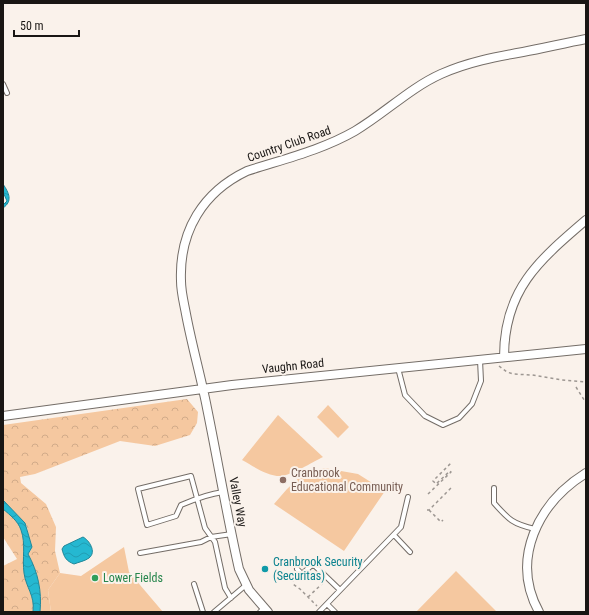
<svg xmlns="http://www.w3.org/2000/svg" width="589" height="615" viewBox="0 0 589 615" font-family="'Roboto Condensed',sans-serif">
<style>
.forest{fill:url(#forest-crowns)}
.park{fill:#f5c8a0}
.water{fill:url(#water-waves);stroke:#218798}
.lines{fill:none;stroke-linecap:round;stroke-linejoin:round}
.service-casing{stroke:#746d67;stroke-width:6}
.minor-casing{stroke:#746d67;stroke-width:10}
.path{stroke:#9d9792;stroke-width:1.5;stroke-dasharray:3 3;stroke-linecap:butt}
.service{stroke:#fff;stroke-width:4}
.minor{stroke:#fff;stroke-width:8}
.education-dot{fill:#8d6e63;stroke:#faf2eb;stroke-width:1.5}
.culture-dot{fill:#0f9aa8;stroke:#faf2eb;stroke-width:1.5}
.leisure-dot{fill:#2e9e5b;stroke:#faf2eb;stroke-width:1.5}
.labels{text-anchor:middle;stroke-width:4;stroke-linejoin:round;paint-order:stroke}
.street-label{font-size:12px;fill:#191614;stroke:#faf2eb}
.education-label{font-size:12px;fill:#785e54;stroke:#faf2eb;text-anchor:start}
.culture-label{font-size:12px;fill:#0d838f;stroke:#faf2eb;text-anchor:start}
.leisure-label{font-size:12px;fill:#27864d;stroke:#faf2eb;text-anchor:start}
</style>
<defs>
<pattern id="forest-crowns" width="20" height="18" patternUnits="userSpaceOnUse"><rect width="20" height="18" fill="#f5c8a0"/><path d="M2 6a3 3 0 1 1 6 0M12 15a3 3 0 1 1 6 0" fill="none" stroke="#d1ab89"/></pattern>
<pattern id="water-waves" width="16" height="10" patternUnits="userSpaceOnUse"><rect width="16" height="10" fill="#25b8d1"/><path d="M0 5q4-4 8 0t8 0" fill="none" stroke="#219db3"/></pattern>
</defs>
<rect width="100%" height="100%" fill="#faf2eb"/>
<path class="forest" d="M187 399 198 412 197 423 190 435 155 446 120 441 35 474 20 477 21 483 46 504 56 527 55 551 60 573 48 590 51 612H40C42 591 38 572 28 554L31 550 27 527 25 523 3 500V425Z
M3 509C10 515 18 521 21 530 26 544 22 558 24 573 26 588 35 595 33 612H3V566L17 559 3 537Z"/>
<path class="park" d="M328 405 349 427 338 438 317 417Z
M278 415 323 457C313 462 290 476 280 476 267 476 253 466 242 460Z
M324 468 358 474 385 491 344 551 274 504 287 489 301 476Z
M124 547 129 572 163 612H51L48 590 60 573 81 576Z
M456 571 497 612H416Z"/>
<path class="water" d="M3 184C9 193 13 201 3 208V205L7 201 3 192Z
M3 500 25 523 32 547 28 554C38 572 42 591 40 612H33C35 595 26 588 24 573 22 558 26 544 21 530 18 521 10 515 3 509Z
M83 537C89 540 97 552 89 558 85 561 79 562 74 564 66 561 64 557 62 549L64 546Z"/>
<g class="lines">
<g class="service-casing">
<path id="service" d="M3 84 7 93
M398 368 405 395 425 416 443 425 459 418 472 404 481 381 480 360
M494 488V503C509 520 513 524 535 529
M223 492C208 494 195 499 181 505L176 516 147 525 138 489 191 476 205 528 215 542 225 588 231 598
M394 535 410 552
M140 553 201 542 211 537 232 534
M297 569 302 574 313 564 340 590
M194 584 203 612
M327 604 335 612
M214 612 246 585
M260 612 264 608
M319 612 401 527 408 497"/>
</g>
<g class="minor-casing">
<path id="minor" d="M504 357C504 290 538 261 586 220
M3 416 232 385 586 349
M268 612 249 590 239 569C227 516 218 462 207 408 201 377 192 346 186 314 184 303 181 292 181 281 179 231 203 192 247 171 284 159 322 150 355 131 385 113 410 88 441 74 468 62 495 57 523 52 544 48 565 43 586 39
M539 612C510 559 538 503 586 473"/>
</g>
<path class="path" d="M499 366 507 372 513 374 532 375 562 380 586 382
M576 387 586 403
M428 494 451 472 450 471 436 484 433 481 451 463
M427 510H429L451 488
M429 510 441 522 443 520
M289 574 292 578 293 584 300 589 317 606
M308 597 323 583"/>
<use href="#service" class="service"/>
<use href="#minor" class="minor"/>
</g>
<circle class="education-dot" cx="283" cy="480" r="4"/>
<circle class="culture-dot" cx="265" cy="569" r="4"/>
<circle class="leisure-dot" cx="95" cy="578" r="4"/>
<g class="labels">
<g class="street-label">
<text transform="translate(289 144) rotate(-19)" y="4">Country Club Road</text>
<text transform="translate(293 366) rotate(-6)" y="4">Vaughn Road</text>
<text transform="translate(238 502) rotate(79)" y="4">Valley Way</text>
</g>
<g class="education-label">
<text x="291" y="477">Cranbrook<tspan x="291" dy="14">Educational Community</tspan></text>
</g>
<g class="culture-label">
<text x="273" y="566">Cranbrook Security<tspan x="273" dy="14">(Securitas)</tspan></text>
</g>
<g class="leisure-label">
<text x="103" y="582">Lower Fields</text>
</g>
</g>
<rect width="589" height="615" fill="none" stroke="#191614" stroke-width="8"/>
<path d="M14 30v6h65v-6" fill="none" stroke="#191614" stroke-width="2"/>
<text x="20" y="30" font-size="12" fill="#191614" stroke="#faf2eb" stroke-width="3" paint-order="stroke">50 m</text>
</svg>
